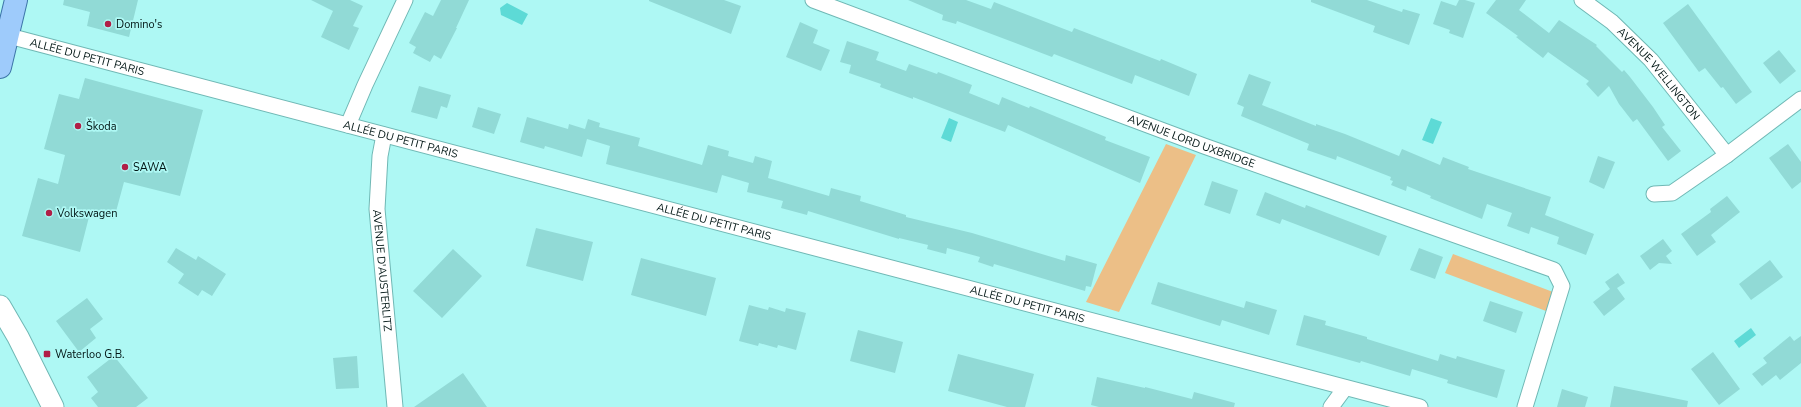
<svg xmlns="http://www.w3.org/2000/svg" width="1801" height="407" viewBox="0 0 1801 407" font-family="'Nunito Sans',sans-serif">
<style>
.green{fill:#ecbf87}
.water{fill:#5ddad6}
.building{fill:#91dad6}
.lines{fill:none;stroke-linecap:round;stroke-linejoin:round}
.minor-casing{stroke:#70b8b5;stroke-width:17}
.secondary-casing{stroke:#70b8b5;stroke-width:23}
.primary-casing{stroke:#3d75a9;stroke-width:24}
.minor{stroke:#fff;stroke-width:15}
.secondary{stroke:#fff;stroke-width:21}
.primary{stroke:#9ecbfb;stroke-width:22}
.poi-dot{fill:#b01e46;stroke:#aef8f4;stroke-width:1.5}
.labels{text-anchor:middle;stroke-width:3.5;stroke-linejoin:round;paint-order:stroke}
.poi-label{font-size:11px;fill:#011514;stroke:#aef8f4;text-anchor:start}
.street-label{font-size:11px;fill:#011514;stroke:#aef8f4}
</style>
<rect width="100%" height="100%" fill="#aef8f4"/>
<path class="green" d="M1166 144 1196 155 1119 312 1086 302Z
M1453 254 1553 292 1546 311 1445 273Z"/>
<path class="water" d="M507 3 528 14 522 25 501 15 500 8Z
M949 118 958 122 951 142 941 138Z
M1431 118 1442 122 1433 144 1422 140Z
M1751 328 1756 335 1739 348 1734 341Z"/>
<path class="building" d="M64 0H138L129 37 87 26 90 12 63 5Z
M311 0H350L363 6 353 26 359 28 349 50 321 37 333 11Z
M441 0H469L456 28H457L441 59 434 55 430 62 413 53 416 47 409 43 425 12 433 16Z
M649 0H724L741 6 731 34 649 1Z
M908 0H966L991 9 994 2 1072 32 1074 28 1160 61 1161 59 1197 74 1189 96 1135 75 1132 84 1054 54 1052 57 957 21 956 24 942 20 943 15Z
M1311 0H1367L1402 12 1403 9 1420 14 1409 45 1373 32 1375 26 1311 2Z
M1459 0H1465L1475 3 1463 38 1449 33 1450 30 1433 24 1441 1 1456 6Z
M1496 0H1526L1519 10 1549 33 1559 20 1597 45 1596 46 1622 72 1624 70 1630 77 1653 107 1665 125 1662 127 1681 151 1668 161 1637 119 1633 122 1619 104 1609 86 1598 97 1586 84 1589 81 1548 52 1543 58 1516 37 1518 36 1486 13Z
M1688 4 1752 92 1736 104 1723 87 1721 88 1705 68 1699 72 1663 23Z
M800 22 818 30 813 43 830 50 821 71 786 57Z
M847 41 879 52 876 60 906 71 909 64 937 74 938 72 972 85 969 93 999 105 1002 97 1029 108 1030 106 1106 137 1105 140 1150 157 1140 183 1008 125 1005 132 913 97V99L880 87 881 84 849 73 851 65 840 62Z
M1779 50 1796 71 1780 84 1763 63Z
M1249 74 1271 82 1262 105 1316 126V124L1345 134 1399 156 1402 149 1440 165 1443 157 1469 167 1468 169 1551 197 1545 215 1594 234 1586 255 1557 244 1559 237 1531 227 1529 234 1507 226 1512 213 1487 204 1482 219 1430 198 1431 196 1407 186 1406 191 1391 185 1393 181 1390 180 1391 177 1337 156 1336 160 1307 150 1309 144 1241 116 1244 107 1237 104Z
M85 78 203 110 180 196 124 182 114 219 90 213 80 252 22 236 38 178 58 184 65 155 44 149 59 94 79 99Z
M419 86 451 95 447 108 441 106 437 119 411 112Z
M478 107 501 114 494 134 472 127Z
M527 117 568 129 569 124 585 129 588 119 600 123 599 127 640 138 638 146 702 165 708 145 729 151 728 156 753 163 755 156 772 161 768 178 829 196 831 188 861 196 860 201 906 215V217L972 233 1065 261 1066 255 1097 264 1091 287 1086 286 1085 291 994 264 993 267 978 262 980 257 947 248 946 254 927 249 928 245 899 238V239L808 211 807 215 781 208 783 201 747 192 749 183 722 175 717 193 606 164 610 146 587 139 582 157 545 146 544 149 520 142Z
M1788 144 1801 162V182L1792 189 1769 158Z
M1598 156 1615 162 1604 189 1589 182Z
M1212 181 1238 190 1230 214 1204 205Z
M1265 192 1305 208 1306 205 1387 236 1379 256 1282 219 1280 224 1256 215Z
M1727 196 1740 212 1711 235 1716 242 1697 256 1681 234 1711 212 1710 209Z
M536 228 593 242 583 281 526 266Z
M1663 239 1672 251 1666 256 1672 264 1659 263 1650 270 1640 256Z
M176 248 196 260 198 256 226 274 212 296 202 290 198 296 178 283 184 274 167 262Z
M1419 248 1443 257 1435 279 1410 270Z
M453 249 482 276 442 318 413 291Z
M641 258 716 278 706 316 631 295Z
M1770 260 1783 277 1751 300 1739 284Z
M1618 273 1625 283 1617 288 1625 299 1604 316 1593 302 1610 289 1605 282Z
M1158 282 1244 308 1246 301 1277 310 1269 335 1222 320 1220 326 1151 304Z
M87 298 103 319 90 329 96 338 79 352 56 321Z
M1490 301 1523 312 1516 333 1483 321Z
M749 305 768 310 769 307 785 312 786 308 806 313 796 350 778 345 777 348 759 343 758 346 739 341Z
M1304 315 1326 321 1325 325 1367 337V339L1438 361 1440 354 1456 359 1457 356 1505 370 1497 398 1447 383 1448 380 1412 369 1410 376 1361 361 1360 363 1296 345Z
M858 330 903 342 895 373 850 361Z
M1790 336 1794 341 1801 336V363L1780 380 1776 375 1762 386 1752 374 1767 363 1763 358Z
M1713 352 1740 389 1719 405 1691 369Z
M958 354 1034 374 1025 407H1007L948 391Z
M114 356 148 398 136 407H98L91 398 98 392 87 377Z
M357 356 359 388 336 389 333 358Z
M463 373 487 407H414Z
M1097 377 1145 388V387L1192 399 1194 392 1235 403 1234 407H1099L1091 405Z
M1614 386 1688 401 1687 407H1610Z
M1562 389 1588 397 1585 407H1557Z"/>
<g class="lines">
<g class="minor-casing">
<g id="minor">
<path id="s1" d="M813 0 1204 146 1554 270 1562 286 1525 407"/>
<path id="s2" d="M1582 0 1612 22 1651 60 1727 155"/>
<path id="s3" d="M9 36 1420 407"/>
<path d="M348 125 365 85 405 0"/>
<path id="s4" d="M384 135 380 156 377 209 395 407"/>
<path d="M1654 194 1672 193 1727 155 1801 99"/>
<path d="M1331 407 1345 388"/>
</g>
</g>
<g class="secondary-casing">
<path id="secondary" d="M0 306 18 337 53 407"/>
</g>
<g class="primary-casing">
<path id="primary" d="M0 67 16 0"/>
</g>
<use href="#minor" class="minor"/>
<use href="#secondary" class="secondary"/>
<use href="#primary" class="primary"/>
</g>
<g class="poi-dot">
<circle cx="108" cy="24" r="4"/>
<circle cx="78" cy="126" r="4"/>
<circle cx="125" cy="167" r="4"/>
<circle cx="49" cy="213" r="4"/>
<rect x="43" y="350" width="8" height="8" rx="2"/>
</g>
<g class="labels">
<g class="poi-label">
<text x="116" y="28">Domino's</text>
<text x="86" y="130">Škoda</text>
<text x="133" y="171">SAWA</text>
<text x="57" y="217">Volkswagen</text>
<text x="55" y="358">Waterloo G.B.</text>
</g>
<g class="street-label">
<text dy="4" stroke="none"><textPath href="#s3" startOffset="81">ALLÉE DU PETIT PARIS</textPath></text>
<text dy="4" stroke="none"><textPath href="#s2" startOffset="107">AVENUE WELLINGTON</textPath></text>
<text dy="4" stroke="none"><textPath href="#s3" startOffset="405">ALLÉE DU PETIT PARIS</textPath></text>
<text dy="4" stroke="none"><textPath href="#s1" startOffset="404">AVENUE LORD UXBRIDGE</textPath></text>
<text dy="4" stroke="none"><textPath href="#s3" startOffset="729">ALLÉE DU PETIT PARIS</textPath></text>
<text dy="4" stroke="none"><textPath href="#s4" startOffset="136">AVENUE D'AUSTERLITZ</textPath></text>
<text dy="4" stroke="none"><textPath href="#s3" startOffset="1053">ALLÉE DU PETIT PARIS</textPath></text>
</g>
</g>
</svg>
